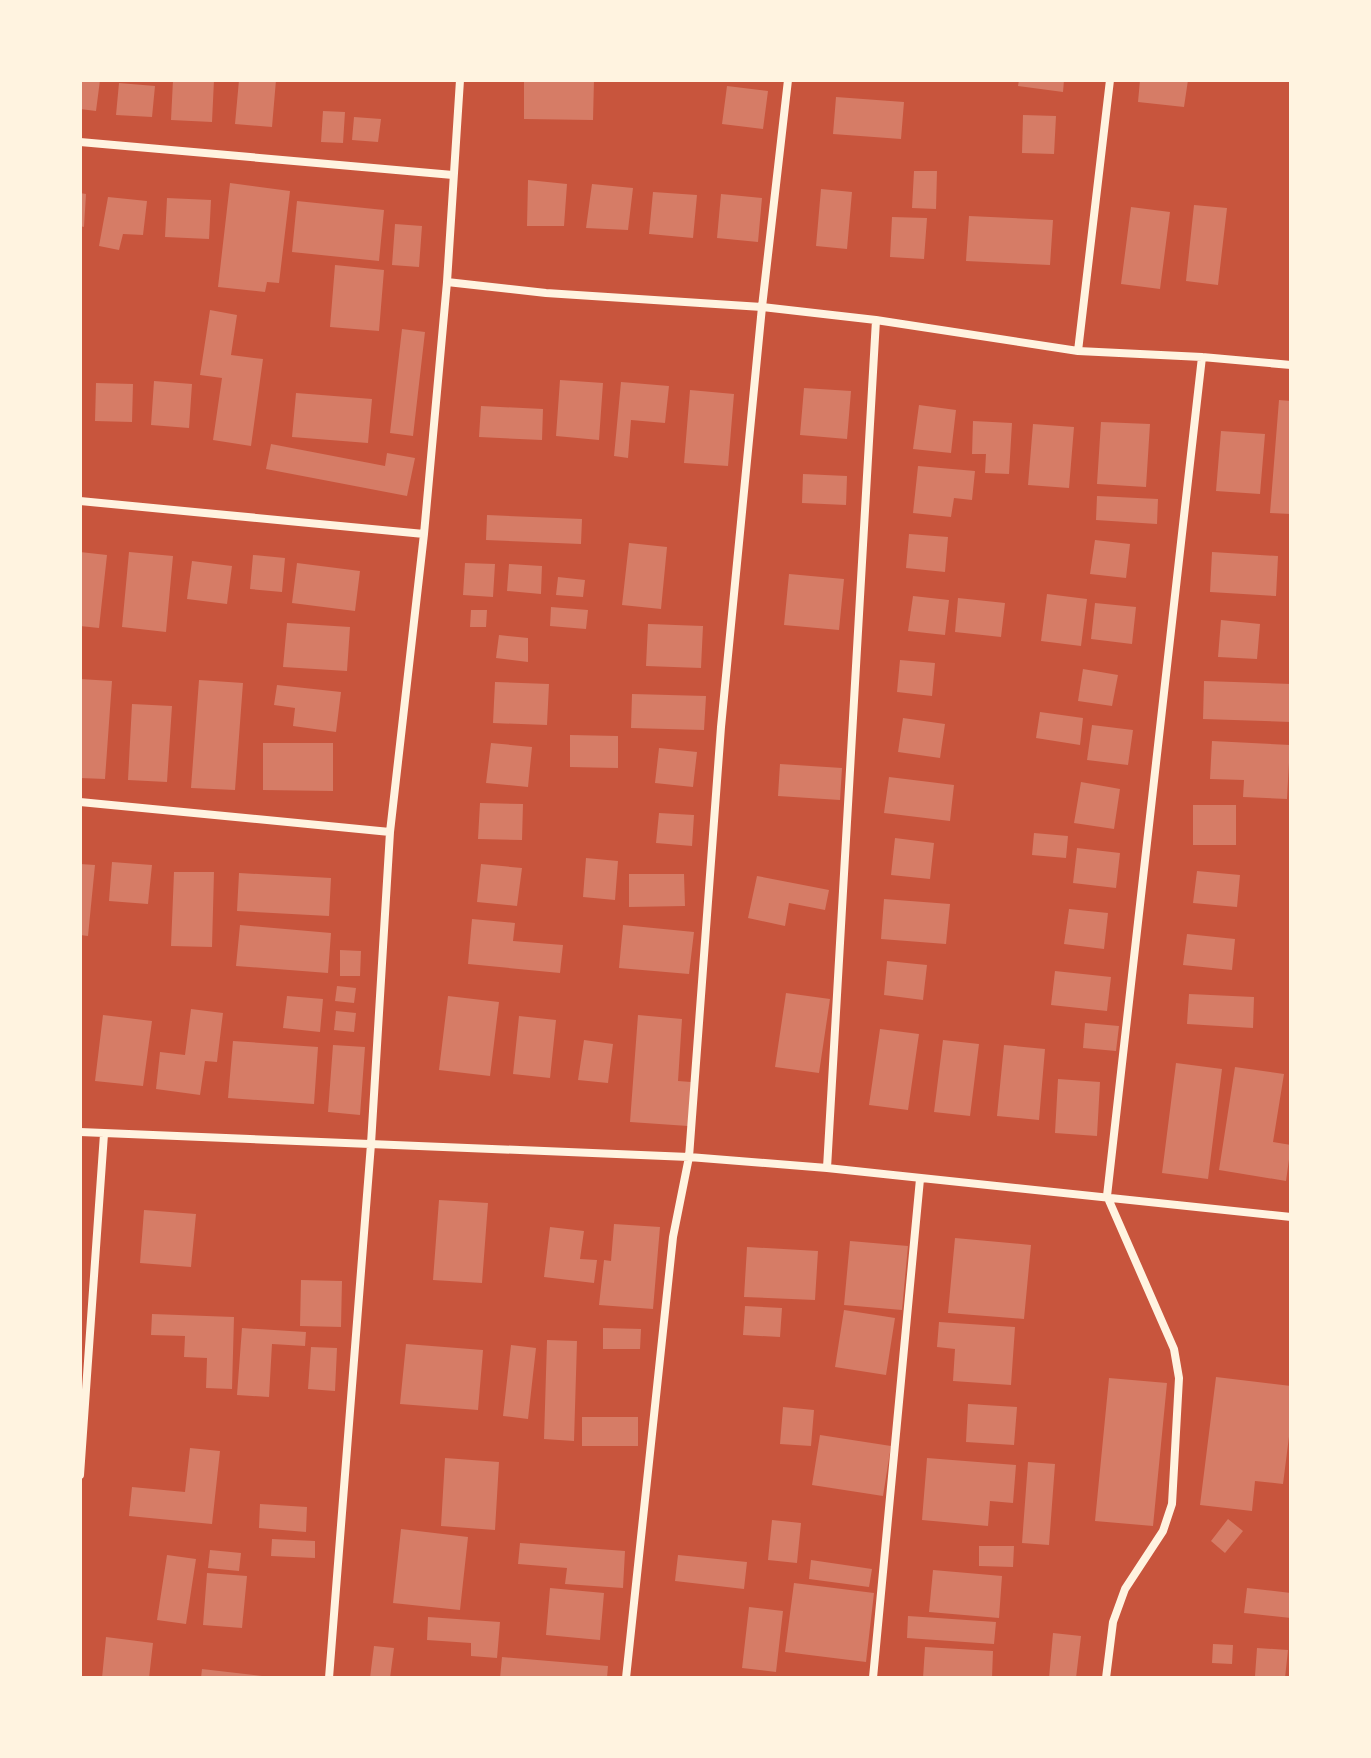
<svg xmlns="http://www.w3.org/2000/svg" width="1371" height="1758" viewBox="0 0 1371 1758" font-family="'IBM Plex Sans',sans-serif">
<style>
.building{fill:#d67c66}
.lines{fill:none;stroke-linecap:round;stroke-linejoin:round}
.minor{stroke:#fff3e0;stroke-width:8}
</style>
<rect width="100%" height="100%" fill="#c8553d"/>
<path class="building" d="M80 80H100L96 111 80 109Z
M173 80H214L212 122 171 120Z
M239 80H276L272 127 235 124Z
M524 80H594L593 120 524 119Z
M1019 80H1064L1063 92 1018 86Z
M1140 80H1188L1184 107 1138 102Z
M119 83 155 86 152 117 116 115Z
M727 86 768 91 763 129 722 124Z
M836 97 904 102 901 139 833 134Z
M323 111 345 112 343 143 321 142Z
M1023 115 1056 116 1054 154 1022 153Z
M354 117 381 119 378 142 352 140Z
M914 171H937L936 209 912 208Z
M528 180 567 184 564 226H527Z
M230 183 290 191 279 283 267 282 265 292 218 287Z
M592 184 633 188 628 230 586 228Z
M821 189 852 192 847 249 816 246Z
M653 192 697 195 693 238 649 234Z
M80 193 86 194 84 227 80 226Z
M721 194 762 198 758 242 717 238Z
M108 197 147 201 143 235 123 234 119 250 99 246Z
M167 198 211 200 209 239 165 237Z
M297 201 384 210 379 261 292 252Z
M1194 205 1227 208 1218 285 1186 281Z
M1131 207 1170 212 1160 289 1121 284Z
M969 216 1053 220 1050 265 966 261Z
M892 217 927 218 924 259 890 257Z
M395 224 422 226 419 267 392 265Z
M335 265 384 270 379 331 330 327Z
M210 310 237 315 231 355 263 359 251 446 213 440 222 378 200 375Z
M402 329 425 332 413 436 390 433Z
M560 380 603 383 599 440 556 436Z
M154 381 192 384 189 428 151 425Z
M621 382 669 386 665 423 631 420 628 458 614 456Z
M96 383 133 384 132 422 95 421Z
M804 388 851 391 847 439 800 435Z
M690 390 734 394 728 466 684 463Z
M296 393 372 399 368 443 292 437Z
M1279 400 1291 401V514L1270 513Z
M919 405 956 410 951 453 913 449Z
M481 406 543 409 542 440 479 437Z
M973 421 1012 423 1009 474 985 473 986 454H972Z
M1101 422 1150 424 1146 487 1097 484Z
M1033 424 1074 427 1069 488 1028 485Z
M1221 431 1265 434 1260 494 1216 491Z
M271 444 385 466 387 453 415 458 407 496 266 469Z
M918 466 975 471 972 500 954 498 951 517 913 513Z
M803 474 847 476 846 505 802 503Z
M1097 496 1158 499 1157 524 1096 520Z
M487 515 582 519 581 544 486 540Z
M909 534 948 537 945 572 906 568Z
M1095 540 1130 544 1126 578 1090 574Z
M629 543 667 547 661 609 622 605Z
M80 552 107 555 99 628 80 626Z
M129 552 173 556 166 632 122 627Z
M1212 552 1278 556 1276 596 1210 592Z
M253 555 285 558 282 592 250 589Z
M192 561 232 566 227 604 187 599Z
M297 563 360 571 355 611 292 603Z
M465 563 495 564 493 597 463 595Z
M509 564 542 566 541 594 507 591Z
M789 574 844 579 839 630 784 625Z
M558 577 585 580 583 597 556 595Z
M1047 594 1087 599 1081 646 1041 641Z
M913 596 949 600 945 635 908 631Z
M958 598 1005 603 1001 637 955 632Z
M1095 603 1136 607 1132 644 1091 639Z
M551 607 588 610 586 629 550 626Z
M471 610H487L486 627H470Z
M1221 620 1260 624 1257 659 1218 657Z
M287 623 350 627 347 671 283 667Z
M648 624 703 626 701 668 646 666Z
M499 635 528 638V662L496 658Z
M900 660 935 663 932 696 897 692Z
M1083 669 1118 675 1112 706 1078 701Z
M80 679 112 681 105 779 80 778Z
M199 680 243 683 235 790 191 788Z
M1204 681 1291 684V722L1203 719Z
M495 682 549 684 547 725 493 723Z
M277 685 341 692 336 732 293 726 295 708 274 705Z
M632 694 706 696 704 730 631 728Z
M132 704 172 706 167 782 128 780Z
M1040 712 1083 718 1080 745 1036 738Z
M903 718 945 724 940 758 898 752Z
M1092 725 1133 730 1128 765 1087 760Z
M570 735 618 736V768L570 767Z
M1212 741 1290 745 1287 799 1243 797 1244 780 1210 779Z
M263 743H333V791L263 790Z
M491 743 532 747 528 787 486 783Z
M659 748 697 752 693 787 655 783Z
M780 764 842 768 840 800 778 796Z
M889 777 954 785 950 821 884 813Z
M1081 782 1120 789 1114 829 1074 823Z
M480 803 523 804 522 840 478 839Z
M1193 805H1236V845H1193Z
M659 813 694 815 692 846 656 843Z
M1034 833 1068 836 1066 858 1032 855Z
M895 838 934 843 930 879 891 875Z
M1077 848 1120 853 1116 888 1073 883Z
M586 858 618 861 615 900 583 897Z
M112 862 152 865 148 904 109 901Z
M80 864 95 865 88 936 80 935Z
M481 864 522 868 517 906 477 902Z
M1197 871 1240 875 1237 907 1193 903Z
M174 872H214L212 947 171 946Z
M239 873 331 878 329 916 237 911Z
M629 874H684L685 906 629 907Z
M757 876 829 890 825 910 789 903 785 926 748 918Z
M884 899 950 904 946 944 881 939Z
M1069 909 1108 913 1104 949 1064 944Z
M472 919 515 923 513 941 563 945 560 973 468 964Z
M240 925 331 933 328 973 236 966Z
M623 925 694 932 689 974 619 968Z
M1187 934 1235 939 1232 970 1183 965Z
M340 950 361 951 360 976H340Z
M887 961 927 965 923 1000 884 995Z
M1055 971 1111 977 1107 1011 1051 1005Z
M337 986 356 988 354 1003 335 1001Z
M786 993 830 999 819 1073 775 1067Z
M1189 994 1254 997 1253 1028 1187 1024Z
M287 996 323 999 320 1032 283 1028Z
M448 996 499 1002 490 1076 439 1070Z
M191 1009 223 1013 217 1062 205 1061 200 1095 156 1089 160 1052 185 1055Z
M336 1011 356 1013 354 1032 334 1030Z
M103 1015 152 1021 143 1086 95 1081Z
M638 1015 682 1019 678 1081 691 1082 688 1126 630 1122Z
M519 1016 556 1020 550 1078 513 1074Z
M1085 1023 1119 1026 1116 1051 1083 1048Z
M880 1029 919 1034 908 1110 869 1105Z
M584 1040 613 1044 608 1083 578 1080Z
M943 1040 979 1044 970 1116 934 1112Z
M233 1041 318 1047 314 1104 228 1098Z
M333 1045 365 1047 360 1115 328 1112Z
M1004 1045 1045 1049 1039 1120 997 1116Z
M1176 1063 1222 1069 1208 1179 1162 1173Z
M1235 1067 1284 1074 1273 1142 1291 1145 1286 1181 1219 1170Z
M1058 1079 1100 1082 1097 1136 1055 1133Z
M439 1200 488 1203 482 1283 433 1280Z
M144 1210 196 1214 191 1267 140 1263Z
M614 1224 660 1227 653 1309 599 1305 604 1260 611 1261Z
M550 1227 584 1231 580 1259 597 1260 594 1283 544 1277Z
M955 1238 1031 1245 1024 1319 948 1313Z
M850 1241 908 1246 902 1310 844 1305Z
M747 1247 818 1251 815 1300 744 1297Z
M301 1280 342 1281 341 1327 300 1326Z
M745 1306 782 1308 780 1337 743 1335Z
M844 1310 895 1318 886 1375 835 1367Z
M152 1314 234 1317 232 1389 206 1388 207 1358 184 1357 185 1336 151 1335Z
M939 1322 1015 1327 1011 1385 953 1381 955 1349 937 1347Z
M242 1328 306 1332 305 1346 272 1344 269 1397 237 1395Z
M603 1328 641 1329 640 1349H603Z
M547 1340 577 1341 574 1441 544 1439Z
M406 1344 483 1350 478 1410 400 1404Z
M511 1345 536 1348 528 1419 503 1416Z
M311 1347 337 1348 335 1391 308 1389Z
M1216 1377 1291 1386V1421L1283 1484 1255 1481 1252 1511 1200 1505Z
M1109 1378 1167 1383 1153 1526 1095 1521Z
M968 1404 1017 1407 1014 1445 966 1442Z
M783 1407 814 1410 811 1446 780 1444Z
M582 1417H638V1446H582Z
M820 1435 891 1446 883 1496 812 1485Z
M190 1448 220 1451 212 1524 129 1516 132 1487 185 1492Z
M445 1458 499 1462 495 1530 441 1526Z
M927 1458 1016 1465 1013 1503 990 1501 988 1526 922 1520Z
M1028 1462 1055 1464 1049 1545 1022 1543Z
M260 1504 307 1507 306 1532 259 1528Z
M1228 1519 1243 1531 1225 1553 1211 1541Z
M772 1520 801 1523 797 1563 768 1560Z
M401 1529 468 1537 460 1610 393 1603Z
M272 1539 315 1541V1558L271 1556Z
M520 1543 625 1551 623 1588 565 1584 567 1568 518 1564Z
M979 1546H1014L1013 1567 979 1566Z
M210 1550 241 1553 239 1571 208 1568Z
M167 1555 196 1559 186 1624 157 1620Z
M678 1555 747 1562 744 1589 675 1581Z
M811 1560 872 1569 869 1587 809 1579Z
M933 1570 1002 1576 999 1618 929 1612Z
M207 1573 247 1576 242 1628 203 1625Z
M794 1583 874 1593 866 1662 785 1652Z
M550 1588 604 1593 600 1640 546 1635Z
M1247 1588 1291 1593V1618L1244 1613Z
M749 1607 783 1611 776 1672 742 1668Z
M908 1616 996 1622 994 1644 907 1638Z
M428 1617 500 1622 497 1658 471 1656V1643L427 1640Z
M1053 1633 1081 1636 1076 1678H1049Z
M106 1637 153 1643 149 1678H102Z
M1213 1644 1233 1645 1232 1664 1212 1663Z
M374 1646 394 1648 390 1678H370Z
M925 1647 993 1651 992 1678H923Z
M1257 1648 1288 1650 1285 1678 1255 1676Z
M502 1657 608 1666 607 1678H500Z
M202 1669 262 1676V1678H201Z"/>
<g class="lines">
<path class="minor" d="M80 142 453 175
M447 282 546 293 762 307 876 320 1078 351 1202 357 1291 365
M1078 351 1110 80
M80 501 424 534
M80 802 390 832
M80 1132 689 1157 827 1168 1291 1217
M827 1168 876 320
M80 1475 104 1134
M329 1678 371 1144 390 832 424 534 447 282 460 80
M626 1678 673 1237 689 1157 721 727 762 307 788 80
M873 1678 920 1179
M1106 1678 1113 1622 1125 1589 1163 1531 1172 1504 1179 1378 1174 1349 1107 1196 1202 357"/>
</g>
<rect width="1371" height="1758" fill="none" stroke="#fff3e0" stroke-width="164"/>
</svg>
